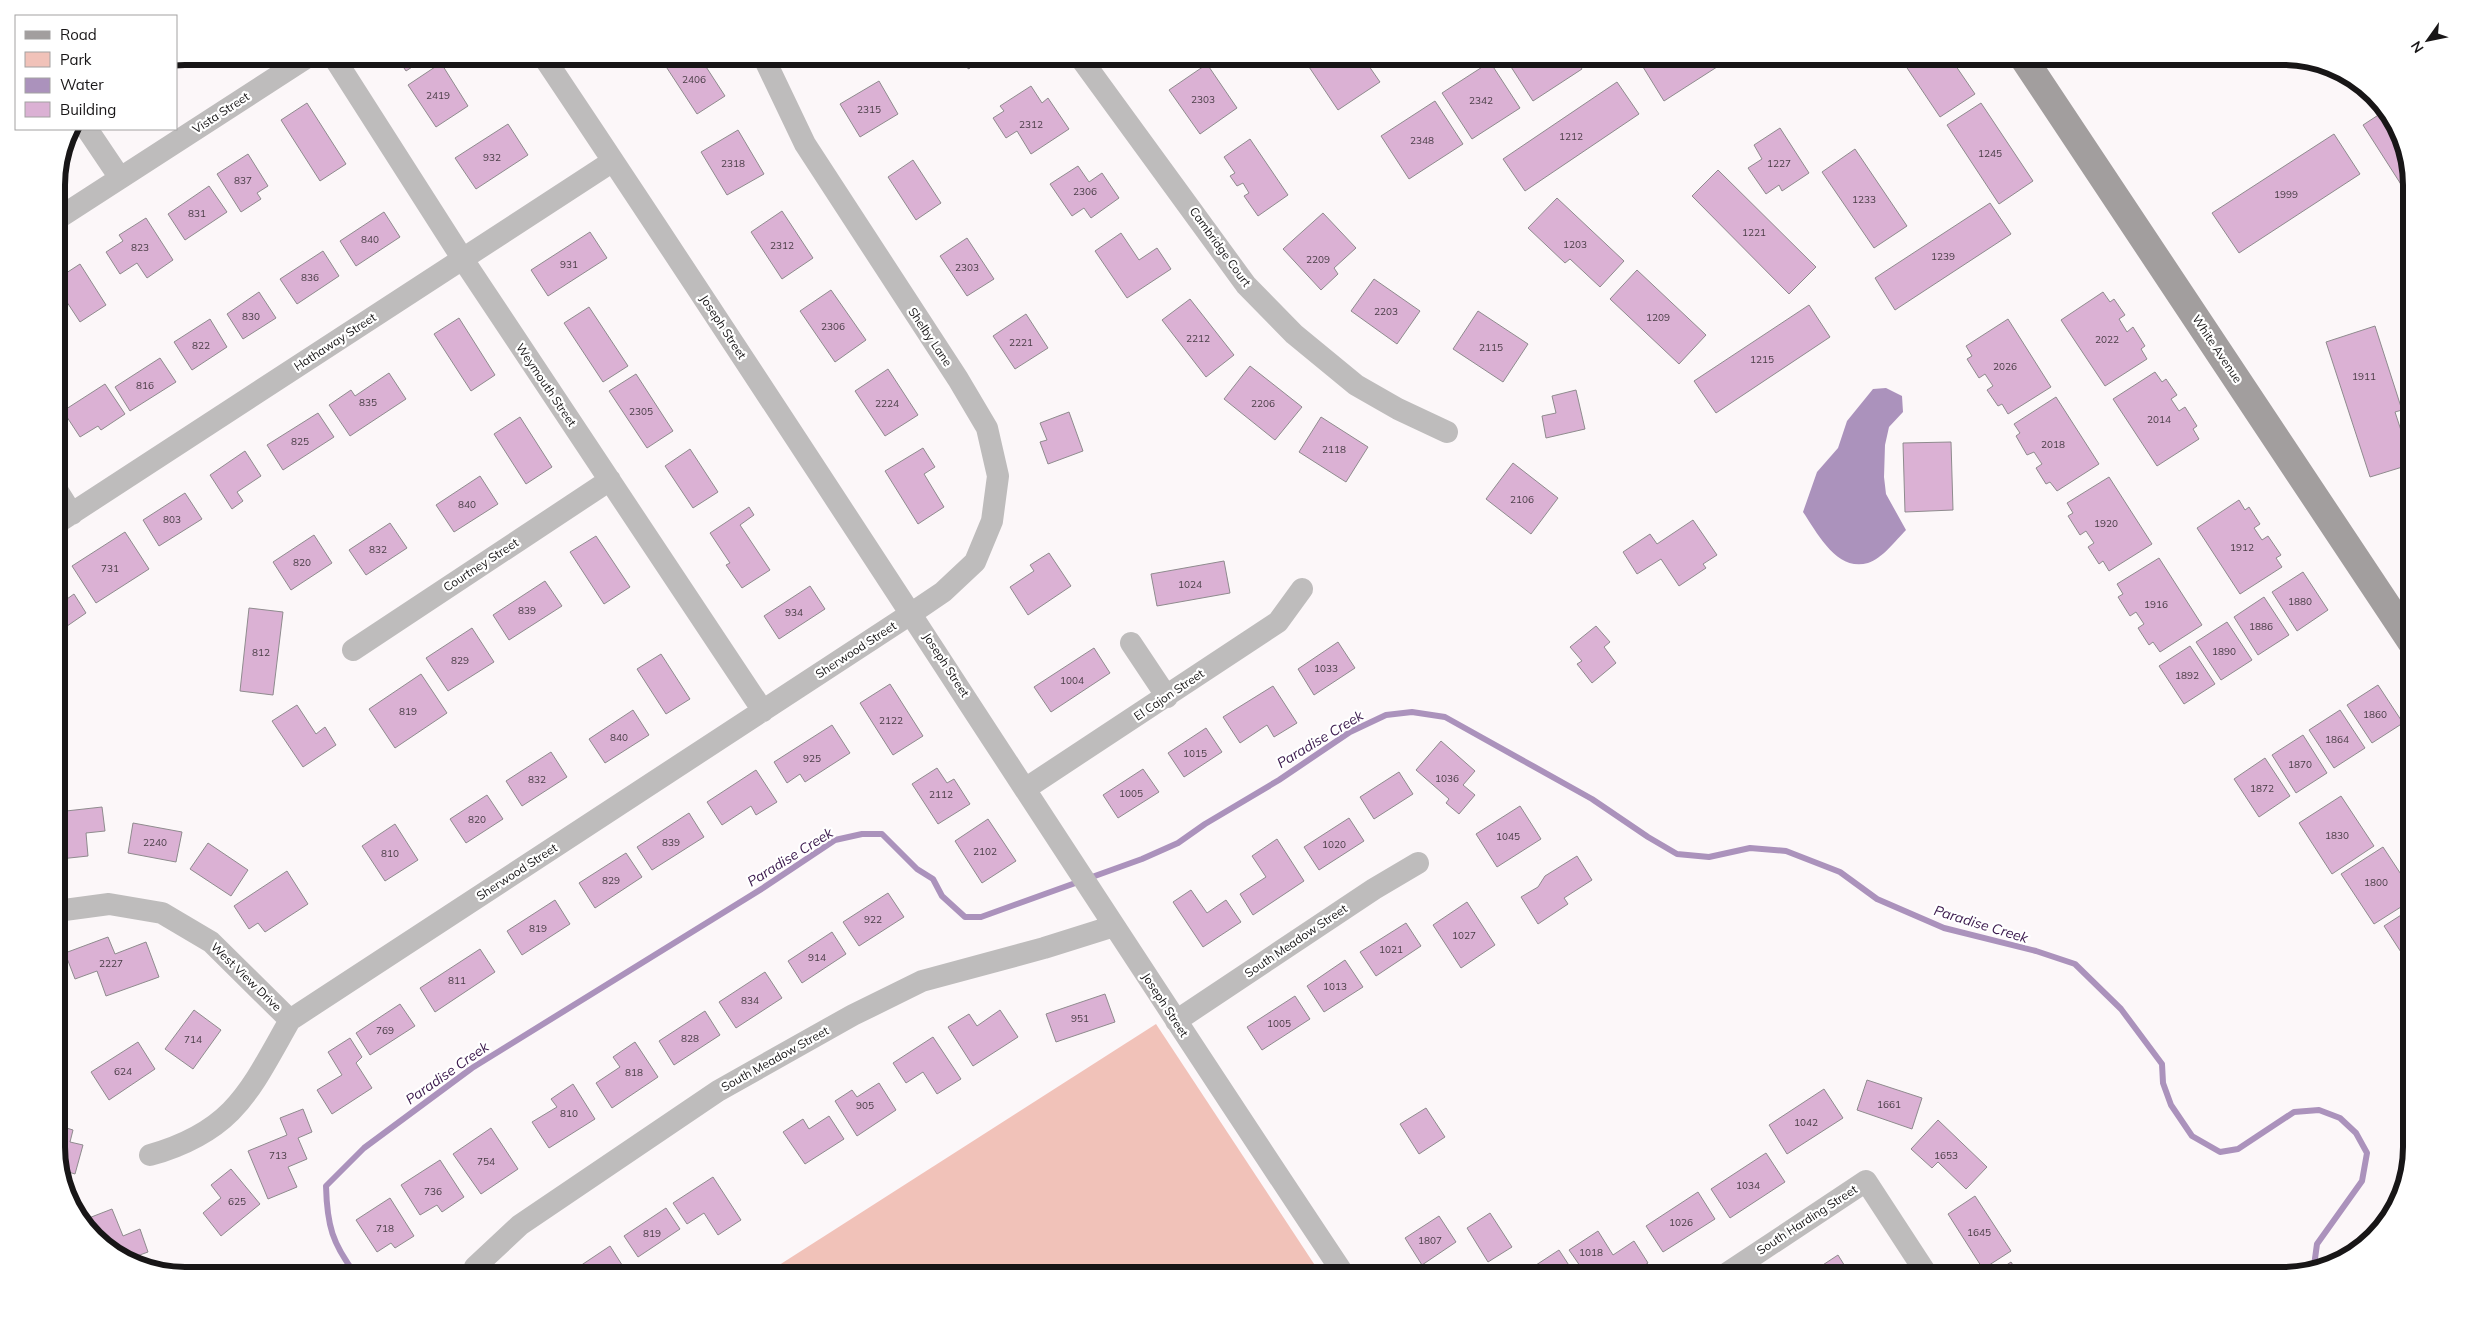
<svg xmlns="http://www.w3.org/2000/svg" width="2468" height="1332" viewBox="0 0 2468 1332" font-family="Mulish,sans-serif">
<style>
.green{fill:#f1c2b9}
.water{fill:#ab92bc}
.lines{fill:none;stroke-linecap:round;stroke-linejoin:round}
.stream{stroke:#ab92bc;stroke-width:6}
.building{fill:#dbb1d4;stroke:#8f8b8e}
.street{stroke:#bebcbc;stroke-width:22}
.secondary{stroke:#a29e9e;stroke-width:28}
.labels{text-anchor:middle;stroke-width:4.5;stroke-linejoin:round;paint-order:stroke}
.number-label{font-size:10px;fill:#493d46}
.street-label{font-size:12px;fill:#181617;stroke:#fff}
.water-label{font-size:14px;font-style:italic;fill:#39174b;stroke:#fff}
.rim{fill:none;stroke:#181617;stroke-width:6}
</style>
<rect width="100%" height="100%" fill="#fcf7f9"/>
<path class="green" d="M1156 1024 1322 1276H762Z"/>
<path class="water" d="M1886 388 1902 396 1903 412 1889 427 1885 445 1884 477 1886 494 1906 530C1896 540 1882 559 1868 563 1837 572 1818 534 1803 512L1817 472 1838 448 1847 421 1873 389Z"/>
<g class="lines">
<path class="stream" d="M357 1276C332 1244 327 1225 326 1186L364 1148 472 1068 763 888 835 840 862 834H882L917 869 933 879 942 896 965 917H981L1142 859 1178 843 1205 824 1279 780 1350 732 1386 715 1412 712 1445 717 1592 799 1648 837 1677 854 1709 857 1750 848 1786 851 1840 872 1877 899 1944 928 2036 951 2075 964 2121 1009 2162 1064 2163 1083 2171 1105 2192 1136 2220 1152 2238 1149 2294 1112 2319 1110 2340 1118 2356 1133 2367 1153 2362 1181 2317 1244 2314 1266"/>
</g>
<path class="building" d="M396 56H429L406 71Z
M671 56H699L725 96 697 114 663 62Z
M950 56H977L969 69Z
M1305 56H1362L1380 82 1338 110 1303 58Z
M1504 56H1574L1582 69 1533 101Z
M1660 56H1734L1664 101 1643 67Z
M1899 56H1949L1975 94 1940 117Z
M1490 62 1520 108 1472 139 1442 93Z
M441 63 468 106 436 127 408 85Z
M1207 64 1237 108 1200 134 1169 90Z
M879 81 898 114 860 137 840 104Z
M1617 82 1639 114 1525 191 1503 159Z
M1031 86 1042 103 1048 98 1069 129 1031 154 1017 131 1006 138 993 118 1004 111 1000 106Z
M1435 101 1463 144 1409 179 1381 136Z
M307 103 346 164 320 181 281 120Z
M1981 103 2033 181 1999 204 1947 125Z
M2386 110 2390 114 2411 177V200L2363 125Z
M508 124 528 155 476 189 455 158Z
M1780 128 1809 173 1782 191 1779 185 1766 194 1748 168 1762 159 1754 145Z
M738 130 764 174 727 195 701 152Z
M2334 134 2360 174 2239 253 2212 213Z
M1250 139 1288 195 1258 216 1244 196 1249 193 1243 183 1237 186 1230 176 1235 173 1224 157Z
M1855 149 1907 226 1874 248 1822 172Z
M248 154 268 186 257 193 261 199 241 212 217 174Z
M913 160 941 203 916 220 888 177Z
M1078 166 1089 182 1102 173 1119 198 1091 218 1084 208 1072 216 1050 184Z
M1718 170 1816 267 1789 294 1692 196Z
M209 186 227 212 185 240 168 214Z
M1557 198 1624 261 1600 287 1570 259 1565 263 1528 228Z
M1990 203 2011 234 1895 310 1875 278Z
M782 211 813 258 782 279 751 232Z
M384 212 400 237 356 266 340 241Z
M1323 213 1356 248 1334 268 1338 274 1321 290 1283 249Z
M146 218 173 260 147 278 137 263 120 274 106 252 123 241 119 235Z
M590 232 607 258 548 296 531 270Z
M1121 233 1139 260 1157 248 1171 269 1127 298 1095 251Z
M967 238 994 279 967 296 940 256Z
M323 251 339 276 297 304 280 279Z
M80 264 106 305 80 322 57 287V279Z
M1637 270 1706 335 1679 364 1610 299Z
M1374 279 1420 311 1397 344 1351 311Z
M831 290 866 340 835 362 800 311Z
M259 292 276 318 243 339 227 314Z
M2103 292 2110 302 2114 299 2125 315 2119 319 2127 332 2133 327 2145 346 2141 349 2147 359 2105 386 2061 320Z
M1190 299 1234 355 1206 377 1162 320Z
M1809 305 1830 337 1716 413 1694 381Z
M589 307 628 366 603 382 564 323Z
M1478 311 1528 344 1503 382 1453 349Z
M1026 314 1048 348 1015 369 993 336Z
M459 318 495 375 471 391 434 334Z
M210 319 227 347 192 370 174 342Z
M2008 319 2051 387 2008 414 2002 404 1998 406 1987 390 1993 386 1985 374 1979 378 1967 359 1972 356 1966 346Z
M2375 326 2402 410 2395 412 2412 464 2370 477 2326 342Z
M160 358 176 382 130 411 115 387Z
M1250 366 1302 407 1275 440 1224 399Z
M888 369 918 415 885 436 855 391Z
M2155 372 2162 382 2166 379 2177 395 2171 399 2179 411 2185 407 2197 426 2193 429 2199 439 2157 466 2113 399Z
M389 373 406 399 350 436 329 405 351 390 355 396Z
M636 374 673 431 647 448 609 391Z
M105 384 125 414 101 430 98 426 80 437 63 411Z
M1576 390 1585 429 1546 438 1542 416 1556 413 1552 396Z
M2056 397 2099 464 2057 491 2050 482 2046 484 2036 468 2042 464 2034 452 2027 455 2016 436 2020 433 2014 424Z
M1069 412 1083 451 1048 464 1040 442 1047 440 1040 423Z
M318 413 334 437 283 470 267 445Z
M520 417 552 467 526 484 494 434Z
M1321 417 1368 447 1346 482 1299 452Z
M1951 442 1953 510 1905 512 1903 443Z
M923 448 935 467 924 474 944 507 918 524 885 471Z
M690 449 718 492 693 508 665 466Z
M245 451 261 476 237 492 243 501 232 509 210 475Z
M1513 463 1558 498 1531 534 1486 499Z
M480 476 498 504 454 532 436 505Z
M2109 477 2152 544 2109 571 2103 561 2099 564 2088 547 2094 543 2086 531 2080 535 2068 516 2073 513 2067 503Z
M185 493 202 519 159 546 143 520Z
M2239 500 2245 510 2249 507 2260 524 2254 528 2262 540 2268 536 2281 555 2276 558 2282 567 2240 594 2197 528Z
M749 507 754 515 740 525 770 570 742 588 726 565 730 563 710 533Z
M2412 515V539L2401 522Z
M1693 520 1717 555 1703 564 1706 568 1679 586 1661 559 1637 574 1623 552 1650 534 1657 544Z
M390 523 407 548 366 575 349 550Z
M125 532 149 569 96 603 72 566Z
M314 535 332 563 291 590 273 562Z
M596 536 630 587 604 604 570 552Z
M1049 553 1071 586 1028 615 1010 587 1034 571 1030 565Z
M2159 558 2202 625 2160 652 2153 642 2149 645 2138 628 2144 624 2136 612 2130 616 2118 597 2123 594 2117 584Z
M1224 561 1230 593 1157 606 1151 574Z
M2303 572 2328 610 2297 631 2272 592Z
M545 581 562 606 509 640 493 615Z
M810 586 825 609 779 639 764 616Z
M74 594 86 613 57 633V606Z
M2264 597 2289 635 2258 655 2234 617Z
M249 608 283 612 273 695 240 691Z
M2227 622 2252 660 2221 680 2196 642Z
M1596 626 1610 642 1604 647 1616 663 1592 683 1577 664 1582 661 1570 647Z
M472 628 494 662 448 691 426 658Z
M1338 642 1355 668 1314 695 1298 669Z
M2190 646 2215 684 2184 704 2159 666Z
M1094 648 1110 673 1051 712 1034 687Z
M661 654 690 699 666 714 637 669Z
M421 674 447 713 395 748 369 709Z
M890 684 923 736 893 755 860 703Z
M2378 685 2403 723 2372 743 2347 705Z
M1273 686 1297 723 1274 737 1267 725 1240 743 1223 717Z
M297 705 316 734 325 727 336 745 303 767 272 721Z
M633 710 649 735 605 763 589 739Z
M2340 710 2365 748 2334 768 2309 730Z
M832 725 850 753 805 782 800 774 787 783 774 762Z
M1206 728 1222 752 1184 777 1168 753Z
M2303 735 2327 773 2296 793 2272 755Z
M1441 741 1475 771 1463 785 1475 795 1459 814 1446 803 1449 799 1416 770Z
M551 752 567 777 522 806 506 781Z
M2265 758 2290 796 2259 817 2234 779Z
M937 768 947 783 954 779 970 804 938 824 912 784Z
M1143 769 1159 792 1118 818 1103 795Z
M756 770 777 802 756 815 751 806 722 825 707 802Z
M1399 772 1413 794 1374 819 1360 797Z
M487 795 503 819 466 843 450 819Z
M2341 796 2374 846 2332 874 2299 823Z
M1520 806 1541 839 1497 867 1476 834Z
M102 807 105 831 86 833 88 856 60 859 57 812Z
M689 813 704 837 652 870 637 847Z
M1349 818 1364 841 1319 870 1304 847Z
M988 819 1016 861 982 883 955 841Z
M133 823 182 832 176 862 128 853Z
M395 824 418 860 385 881 362 846Z
M1277 839 1304 881 1253 915 1240 894 1266 877 1252 856Z
M208 843 248 870 231 896 190 869Z
M2383 847 2412 891V900L2374 924 2341 874Z
M626 853 642 877 595 908 579 883Z
M1577 856 1592 880 1564 898 1568 904 1538 924 1521 897 1538 887 1545 876Z
M287 871 308 904 265 932 258 923 249 929 234 906Z
M1191 890 1207 913 1226 900 1241 922 1203 947 1173 902Z
M888 893 904 917 859 946 843 922Z
M555 900 570 924 522 955 507 931Z
M1467 902 1495 945 1461 968 1433 925Z
M2412 908V969L2384 926Z
M1406 923 1421 946 1376 976 1360 952Z
M832 932 846 954 802 983 788 961Z
M108 937 115 954 146 942 159 977 106 996 97 971 75 979 65 953Z
M480 949 495 972 435 1012 420 988Z
M1345 960 1363 987 1324 1012 1307 986Z
M765 972 782 998 736 1028 719 1002Z
M1105 994 1115 1022 1056 1042 1046 1014Z
M1295 996 1310 1019 1262 1050 1247 1027Z
M400 1004 415 1026 370 1055 356 1033Z
M194 1010 221 1030 193 1069 165 1049Z
M1000 1010 1018 1037 973 1066 948 1027 969 1014 977 1026Z
M705 1011 720 1035 674 1065 659 1041Z
M933 1037 961 1079 937 1094 923 1072 906 1083 893 1063Z
M350 1038 362 1057 356 1063 372 1088 332 1114 317 1090 342 1075 328 1052Z
M138 1042 155 1069 109 1100 91 1072Z
M635 1042 658 1077 612 1108 596 1083 620 1067 613 1057Z
M1867 1080 1922 1098 1912 1129 1857 1110Z
M879 1083 896 1110 857 1136 835 1101 852 1090 857 1097Z
M573 1084 595 1119 549 1148 532 1122 557 1107 551 1099Z
M1824 1089 1843 1118 1787 1154 1769 1125Z
M1426 1108 1445 1137 1419 1154 1400 1124Z
M303 1109 312 1132 298 1138 307 1159 288 1167 297 1187 268 1199 248 1151 287 1135 280 1118Z
M829 1116 844 1139 805 1164 783 1132 803 1119 809 1129Z
M1938 1120 1987 1167 1966 1189 1938 1162 1932 1168 1911 1149Z
M57 1125 73 1130 70 1142 83 1145 75 1174 62 1170 57 1156Z
M491 1128 518 1169 481 1194 453 1154Z
M1766 1153 1785 1182 1730 1218 1711 1189Z
M440 1160 464 1197 442 1212 437 1205 420 1215 401 1185Z
M231 1169 260 1204 221 1236 203 1213 221 1198 211 1185Z
M713 1177 741 1220 718 1235 704 1213 687 1224 673 1203Z
M1698 1192 1715 1219 1663 1252 1646 1226Z
M1975 1196 2011 1251 1983 1269 1948 1214Z
M390 1198 414 1236 395 1248 391 1243 377 1252 356 1220Z
M666 1208 680 1229 638 1257 624 1236Z
M112 1209 123 1236 140 1229 148 1252 126 1260 81 1221Z
M1490 1213 1512 1247 1488 1262 1467 1228Z
M1439 1216 1456 1242 1422 1265 1405 1238Z
M1598 1231 1613 1255 1634 1241 1648 1263 1633 1273 1635 1276H1587L1569 1250Z
M610 1246 624 1268 616 1273 618 1276H565Z
M1559 1250 1576 1276H1539L1533 1267Z
M1838 1255 1851 1276H1806Z
M2011 1262 2020 1276H1990Z"/>
<g class="lines">
<path class="street" d="M333 56 462 258 763 711
M543 56C814 460 1075 871 1345 1276
M1079 56 1246 285 1294 334 1356 385 1398 409 1447 432
M87 129 120 178
M57 219 309 56
M57 490 72 514
M57 523 613 161
M1131 643 1167 697
M353 650 610 480
M1025 789 1278 622 1302 589
M57 911 109 904 162 913 211 942 290 1020
M1176 1021 1374 889 1418 863
M150 1155C235 1131 250 1090 290 1020L912 613 943 592 975 562 992 521 998 476 987 428 958 379 805 144 763 56
M475 1267 520 1225 718 1091 853 1015 922 981 1044 948 1114 926
M1723 1276 1866 1181 1928 1276"/>
<path class="secondary" d="M2022 56 2412 643"/>
</g>
<g class="labels">
<g class="number-label">
<text x="694" y="83">2406</text>
<text x="438" y="99">2419</text>
<text x="1203" y="103">2303</text>
<text x="1481" y="104">2342</text>
<text x="869" y="113">2315</text>
<text x="1031" y="128">2312</text>
<text x="1571" y="140">1212</text>
<text x="1422" y="144">2348</text>
<text x="1990" y="157">1245</text>
<text x="492" y="161">932</text>
<text x="733" y="167">2318</text>
<text x="1779" y="167">1227</text>
<text x="243" y="184">837</text>
<text x="1085" y="195">2306</text>
<text x="2286" y="198">1999</text>
<text x="1864" y="203">1233</text>
<text x="197" y="217">831</text>
<text x="1754" y="236">1221</text>
<text x="370" y="243">840</text>
<text x="1575" y="248">1203</text>
<text x="782" y="249">2312</text>
<text x="140" y="251">823</text>
<text x="1943" y="260">1239</text>
<text x="1318" y="263">2209</text>
<text x="569" y="268">931</text>
<text x="967" y="271">2303</text>
<text x="310" y="281">836</text>
<text x="1386" y="315">2203</text>
<text x="251" y="320">830</text>
<text x="1658" y="321">1209</text>
<text x="833" y="330">2306</text>
<text x="1198" y="342">2212</text>
<text x="2107" y="343">2022</text>
<text x="1021" y="346">2221</text>
<text x="201" y="349">822</text>
<text x="1491" y="351">2115</text>
<text x="1762" y="363">1215</text>
<text x="2005" y="370">2026</text>
<text x="2364" y="380">1911</text>
<text x="145" y="389">816</text>
<text x="368" y="406">835</text>
<text x="887" y="407">2224</text>
<text x="1263" y="407">2206</text>
<text x="641" y="415">2305</text>
<text x="2159" y="423">2014</text>
<text x="300" y="445">825</text>
<text x="2053" y="448">2018</text>
<text x="1334" y="453">2118</text>
<text x="1522" y="503">2106</text>
<text x="467" y="508">840</text>
<text x="172" y="523">803</text>
<text x="2106" y="527">1920</text>
<text x="2242" y="551">1912</text>
<text x="378" y="553">832</text>
<text x="302" y="566">820</text>
<text x="110" y="572">731</text>
<text x="1190" y="588">1024</text>
<text x="2300" y="605">1880</text>
<text x="2156" y="608">1916</text>
<text x="527" y="614">839</text>
<text x="794" y="616">934</text>
<text x="2261" y="630">1886</text>
<text x="2224" y="655">1890</text>
<text x="261" y="656">812</text>
<text x="460" y="664">829</text>
<text x="1326" y="672">1033</text>
<text x="2187" y="679">1892</text>
<text x="1072" y="684">1004</text>
<text x="408" y="715">819</text>
<text x="2375" y="718">1860</text>
<text x="891" y="724">2122</text>
<text x="619" y="741">840</text>
<text x="2337" y="743">1864</text>
<text x="1195" y="757">1015</text>
<text x="812" y="762">925</text>
<text x="2300" y="768">1870</text>
<text x="1447" y="782">1036</text>
<text x="537" y="783">832</text>
<text x="2262" y="792">1872</text>
<text x="1131" y="797">1005</text>
<text x="941" y="798">2112</text>
<text x="477" y="823">820</text>
<text x="2337" y="839">1830</text>
<text x="1508" y="840">1045</text>
<text x="155" y="846">2240</text>
<text x="671" y="846">839</text>
<text x="1334" y="848">1020</text>
<text x="985" y="855">2102</text>
<text x="390" y="857">810</text>
<text x="611" y="884">829</text>
<text x="2376" y="886">1800</text>
<text x="873" y="923">922</text>
<text x="538" y="932">819</text>
<text x="1464" y="939">1027</text>
<text x="1391" y="953">1021</text>
<text x="817" y="961">914</text>
<text x="111" y="967">2227</text>
<text x="457" y="984">811</text>
<text x="1335" y="990">1013</text>
<text x="750" y="1004">834</text>
<text x="1080" y="1022">951</text>
<text x="1279" y="1027">1005</text>
<text x="385" y="1034">769</text>
<text x="690" y="1042">828</text>
<text x="193" y="1043">714</text>
<text x="123" y="1075">624</text>
<text x="634" y="1076">818</text>
<text x="1889" y="1108">1661</text>
<text x="865" y="1109">905</text>
<text x="569" y="1117">810</text>
<text x="1806" y="1126">1042</text>
<text x="278" y="1159">713</text>
<text x="1946" y="1159">1653</text>
<text x="486" y="1165">754</text>
<text x="1748" y="1189">1034</text>
<text x="433" y="1195">736</text>
<text x="237" y="1205">625</text>
<text x="1681" y="1226">1026</text>
<text x="385" y="1232">718</text>
<text x="1979" y="1236">1645</text>
<text x="652" y="1237">819</text>
<text x="1430" y="1244">1807</text>
<text x="1591" y="1256">1018</text>
</g>
<g class="street-label">
<text transform="translate(221 113) rotate(-33)" y="4">Vista Street</text>
<text transform="translate(1220 247) rotate(54)" y="4">Cambridge Court</text>
<text transform="translate(723 327) rotate(57)" y="4">Joseph Street</text>
<text transform="translate(930 337) rotate(56)" y="4">Shelby Lane</text>
<text transform="translate(335 342) rotate(-33)" y="4">Hathaway Street</text>
<text transform="translate(2217 349) rotate(56)" y="4">White Avenue</text>
<text transform="translate(546 385) rotate(56)" y="4">Weymouth Street</text>
<text transform="translate(481 565) rotate(-33)" y="4">Courtney Street</text>
<text transform="translate(856 650) rotate(-33)" y="4">Sherwood Street</text>
<text transform="translate(946 665) rotate(57)" y="4">Joseph Street</text>
<text transform="translate(1169 695) rotate(-34)" y="4">El Cajon Street</text>
<text transform="translate(517 872) rotate(-33)" y="4">Sherwood Street</text>
<text transform="translate(1296 941) rotate(-34)" y="4">South Meadow Street</text>
<text transform="translate(246 977) rotate(44)" y="4">West View Drive</text>
<text transform="translate(1165 1005) rotate(57)" y="4">Joseph Street</text>
<text transform="translate(775 1059) rotate(-29)" y="4">South Meadow Street</text>
<text transform="translate(1807 1220) rotate(-33)" y="4">South Harding Street</text>
</g>
<g class="water-label">
<text transform="translate(1320 739) rotate(-31)" y="5">Paradise Creek</text>
<text transform="translate(790 857) rotate(-32)" y="5">Paradise Creek</text>
<text transform="translate(1981 924) rotate(17)" y="5">Paradise Creek</text>
<text transform="translate(447 1073) rotate(-35)" y="5">Paradise Creek</text>
</g>
</g>
<path d="M0 0H2468V1332H0ZM185 65H2283A120 120 0 0 1 2403 185V1147A120 120 0 0 1 2283 1267H185A120 120 0 0 1 65 1147V185A120 120 0 0 1 185 65Z" fill="#fff" fill-rule="evenodd"/>
<path class="rim" d="M185 65H2283A120 120 0 0 1 2403 185V1147A120 120 0 0 1 2283 1267H185A120 120 0 0 1 65 1147V185A120 120 0 0 1 185 65Z"/>
<rect x="15" y="15" width="162" height="115" fill="#ffffff" stroke="#a3a2a2"/>
<rect x="25" y="31" width="25" height="8" fill="#a29e9e" stroke="#a3a2a2"/>
<text x="60" y="40" font-size="15" fill="#181617">Road</text>
<rect x="25" y="52" width="25" height="15" fill="#f1c2b9" stroke="#a3a2a2"/>
<text x="60" y="65" font-size="15" fill="#181617">Park</text>
<rect x="25" y="78" width="25" height="15" fill="#ab92bc" stroke="#a3a2a2"/>
<text x="60" y="90" font-size="15" fill="#181617">Water</text>
<rect x="25" y="102" width="25" height="15" fill="#dbb1d4" stroke="#a3a2a2"/>
<text x="60" y="115" font-size="15" fill="#181617">Building</text>
<g transform="translate(2428 40) rotate(237)" stroke="#ffffff" stroke-width="4" paint-order="stroke">
<path d="M0-4L9 19L0 12L-9 19Z" fill="#181617"/>
<text y="-8" font-size="14" font-weight="bold" text-anchor="middle" fill="#181617">N</text>
</g>
</svg>
